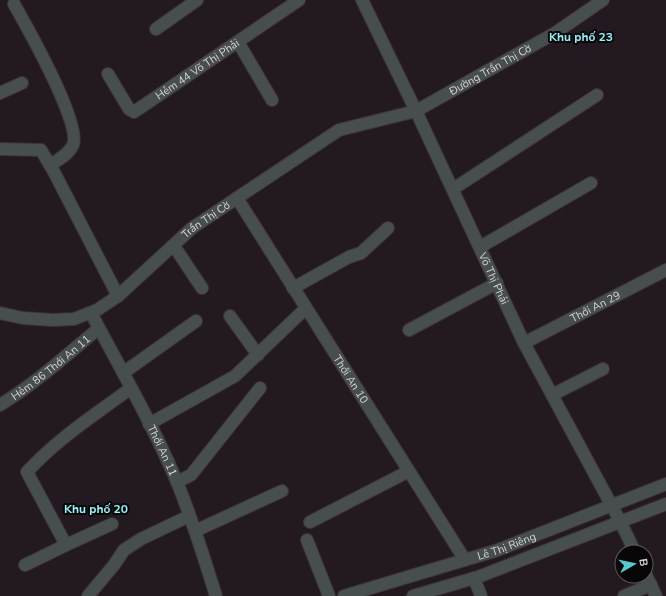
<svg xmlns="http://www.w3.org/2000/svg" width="666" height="596" viewBox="0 0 666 596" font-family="'Nunito Sans',sans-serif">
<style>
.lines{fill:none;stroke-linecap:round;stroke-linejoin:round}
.minor-casing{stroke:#3d333a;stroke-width:14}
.minor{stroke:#474e4e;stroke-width:12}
.labels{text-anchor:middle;stroke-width:4;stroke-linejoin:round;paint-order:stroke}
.street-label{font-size:11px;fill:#dad3d8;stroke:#090608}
.neighbourhood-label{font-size:12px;font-weight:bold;fill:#8cf7fc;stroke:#090608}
</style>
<rect width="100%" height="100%" fill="#231920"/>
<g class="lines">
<g class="minor-casing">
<g id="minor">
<path id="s1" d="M362 0 416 111 524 343 620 521 635 552"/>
<path d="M14 4C27 27 82 124 73 145 69 154 58 160 50 165"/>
<path d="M156 29 197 0"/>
<path d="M238 42 272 100"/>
<path id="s2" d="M108 74 129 109 134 112 299 0"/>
<path d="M0 93 22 83"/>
<path d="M0 149 41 150 54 172 118 296"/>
<path d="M453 189 597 95"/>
<path id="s3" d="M237 198 465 560"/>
<path d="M174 246 202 288"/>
<path d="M480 247 591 183"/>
<path d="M293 288 349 257 361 253 388 228"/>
<path id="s4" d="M0 313 23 318 52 320 74 319 97 310 118 296 192 228 339 130 416 111 555 33 603 0"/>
<path id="s5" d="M91 313C119 366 150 419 174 475 191 514 203 555 216 596"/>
<path d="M230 316 258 355"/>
<path d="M409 330 497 283"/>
<path id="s6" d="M524 343 666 270"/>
<path d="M123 373 196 321"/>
<path d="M552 395 603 369"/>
<path id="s7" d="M0 405C36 383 67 355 99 328"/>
<path d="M149 424 235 376 306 308"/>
<path d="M177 482 191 475 260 388"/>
<path d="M310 522 409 471"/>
<path d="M195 531 282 491"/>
<path d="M307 540 329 596"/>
<path d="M66 545 112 524"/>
<path d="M25 565 66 545 27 472C57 439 96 414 131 388"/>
<path d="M646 575 656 596"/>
<path d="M474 578 481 596"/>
<path d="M88 596 114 565 124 550 141 539 189 516"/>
<path id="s8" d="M344 596 498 550 666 484"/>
<path d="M413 596 478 577 666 504"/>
<path d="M624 596 651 585"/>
</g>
</g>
<use href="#minor" class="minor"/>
</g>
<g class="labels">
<g class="street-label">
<text dy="4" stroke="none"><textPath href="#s2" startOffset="123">Hẻm 44 Võ Thị Phải</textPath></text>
<text dy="4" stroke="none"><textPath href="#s4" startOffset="566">Đường Trần Thị Cờ</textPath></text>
<text dy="4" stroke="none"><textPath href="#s4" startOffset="241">Trần Thị Cờ</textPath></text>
<text dy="4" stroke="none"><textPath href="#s1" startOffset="308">Võ Thị Phải</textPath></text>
<text dy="4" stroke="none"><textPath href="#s6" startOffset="80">Thới An 29</textPath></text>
<text dy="4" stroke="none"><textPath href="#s7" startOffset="63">Hẻm 86 Thới An 11</textPath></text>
<text dy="4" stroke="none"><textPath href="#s3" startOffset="214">Thới An 10</textPath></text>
<text dy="4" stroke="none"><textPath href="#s5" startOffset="155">Thới An 11</textPath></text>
<text dy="4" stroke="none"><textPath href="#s8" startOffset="170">Lê Thị Riêng</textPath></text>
</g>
<g class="neighbourhood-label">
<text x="581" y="41">Khu phố 23</text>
<text x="96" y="513">Khu phố 20</text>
</g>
</g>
<g transform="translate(634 564) rotate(81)"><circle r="19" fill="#090608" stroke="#5d585b"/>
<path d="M0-3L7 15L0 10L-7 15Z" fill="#51ccd1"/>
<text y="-6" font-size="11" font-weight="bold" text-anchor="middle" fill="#dad3d8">B</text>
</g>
</svg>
